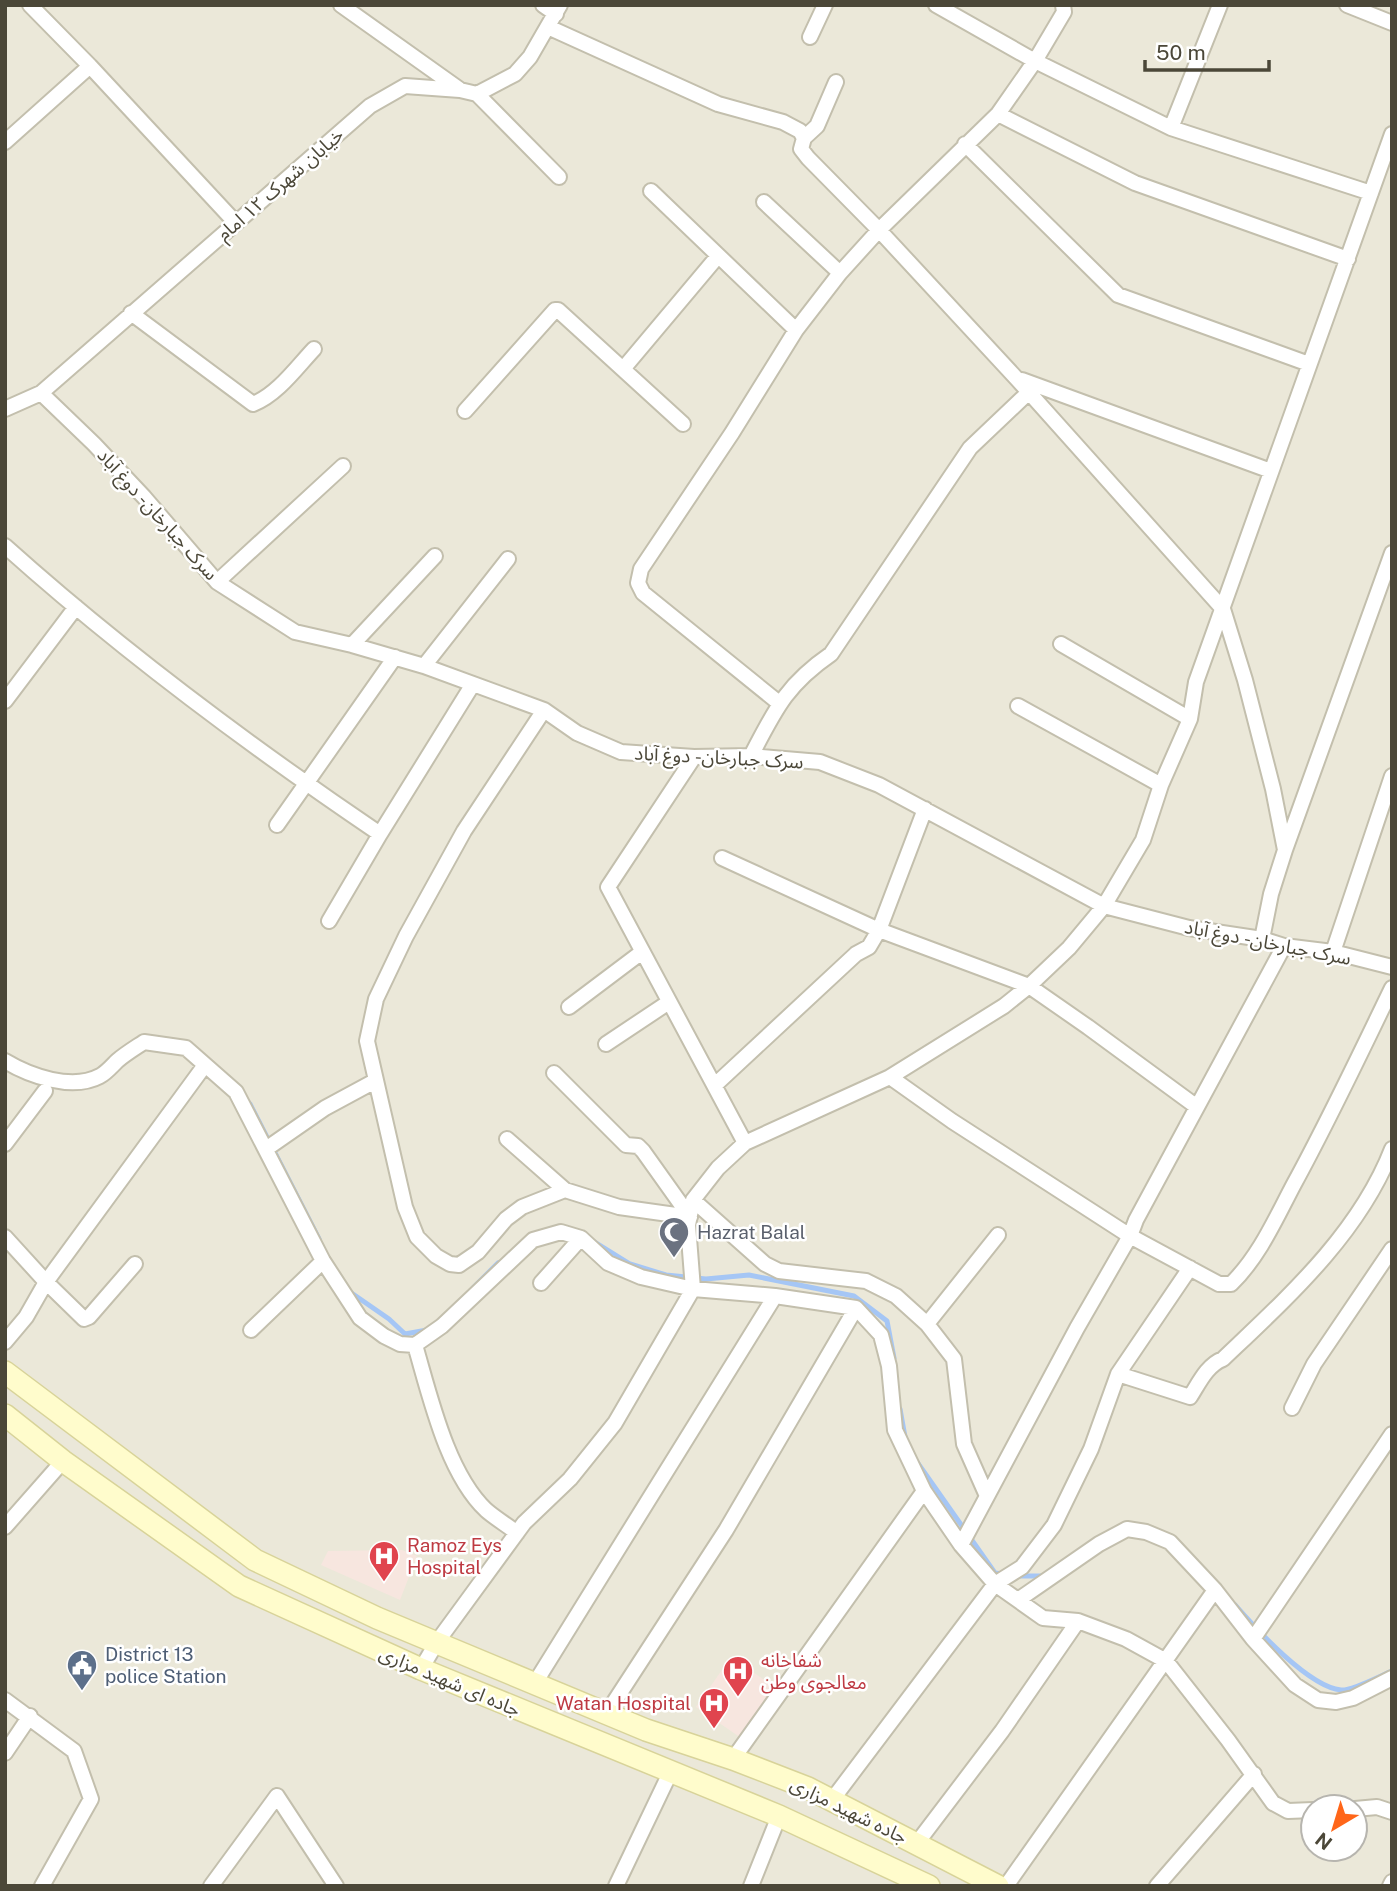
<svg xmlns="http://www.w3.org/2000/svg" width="1397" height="1891" viewBox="0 0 1397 1891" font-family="'Public Sans','Noto Sans Arabic',sans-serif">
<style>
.residential{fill:#ebe8d9;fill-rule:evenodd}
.medical{fill:#f7e6df}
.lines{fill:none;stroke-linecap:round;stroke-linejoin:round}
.stream{stroke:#a5c6f5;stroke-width:5}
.street-casing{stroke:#c3bfad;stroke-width:18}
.secondary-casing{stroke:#d8d399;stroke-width:24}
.street{stroke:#fff;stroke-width:14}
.secondary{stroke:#fffccc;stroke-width:21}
.labels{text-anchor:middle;stroke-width:5;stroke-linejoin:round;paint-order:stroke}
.street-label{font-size:19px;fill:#4b4738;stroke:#fff}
.worship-label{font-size:19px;fill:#5b616d;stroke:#fff;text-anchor:start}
.health-label{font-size:19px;fill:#be3a42;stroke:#fff;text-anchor:start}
.service-label{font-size:19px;fill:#4e5e75;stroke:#fff;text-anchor:start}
</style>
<rect width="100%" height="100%" fill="#f6f5eb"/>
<path class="residential" d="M5 5H1392V1886H5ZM1313 1807H1355V1849H1313Z"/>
<path class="medical" d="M402 1550 417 1556 400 1600 321 1565 328 1551Z
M731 1657 779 1690 744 1740 696 1707Z"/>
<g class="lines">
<path class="stream" d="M245 1099 250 1104 319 1239
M593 1241 630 1264 666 1275 706 1279 749 1275 854 1296 887 1321 894 1358
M473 1288 498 1263
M350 1292 389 1319 405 1334 427 1330
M900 1409 905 1437
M917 1462 995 1573 1003 1574
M1016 1576H1045
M1235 1605C1256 1629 1309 1687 1341 1690 1352 1691 1380 1676 1392 1671"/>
<g class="street-casing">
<path id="street" d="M30 5 90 66 235 222
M341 5 459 89
M543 5 556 14
M936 5 1035 61 1171 128 1371 193
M1347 5 1392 23
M548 27 718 104 783 122 800 131 804 138 801 149 808 158 879 230 1017 379 1223 609 1245 680 1273 789 1285 850
M810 37 825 5
M477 94 559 177
M998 114 1135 183 1348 259
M1171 128 1220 5
M804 138 817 126 836 82
M5 142 90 66
M965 144 1118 295 1309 364
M651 191 796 330
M764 202 840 273
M131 313 253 404C277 395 297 367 314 349
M623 369 718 256
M1022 380 1271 471
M41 393 94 444 144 497 217 582 295 632 352 645 424 666 544 710 577 733 621 752 694 757 751 756 820 762 879 785 1104 906 1189 928 1262 939 1284 946 1333 952 1392 967
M5 409 41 393 370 106 405 86 460 90 477 94 515 74 530 57 560 5
M465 411 555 310H558L683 424
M5 546C122 651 250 746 380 834
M217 582 343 466
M1061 644 1190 719
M352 645 435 556
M424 666 508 559
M5 701 76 607
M779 703 643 593 638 583 641 569 732 433 796 330 840 273 879 230 998 114 1035 61 1064 12 1063 5
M1018 706 1161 785
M544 710 464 831 406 936 376 999 367 1041 405 1207 417 1237 436 1256 450 1264 459 1265 478 1252 506 1219 522 1207 565 1190 619 1207 690 1217
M751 756C775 710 786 685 831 654L970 448 1029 392
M694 757 608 887 745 1143
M277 825 395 657
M722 858 879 930 1029 986 1088 1027 1197 1107
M329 921 380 834 473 684
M1262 939 1271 894 1285 850 1392 553
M1333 952 1392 776
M569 1007 642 952
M606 1044 669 1002
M5 1061C30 1076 72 1091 100 1076 106 1073 112 1066 117 1061 125 1054 135 1048 144 1042L186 1048 236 1092 323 1261 360 1318 384 1336 400 1344 415 1345 442 1326 533 1240 561 1232 581 1238 608 1263 641 1277 693 1289 775 1296 856 1308 881 1335 889 1366 895 1430 924 1491 961 1545 995 1584 1043 1618 1078 1621 1126 1639 1166 1661 1228 1740 1273 1803 1288 1811 1313 1810
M554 1073 626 1145 638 1146 643 1151 690 1217
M890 1077 952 1121 1130 1236 1219 1284H1231C1259 1257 1276 1218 1294 1184 1329 1120 1360 1054 1392 988
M715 1085 856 954 869 947 879 930 925 809
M507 1139 565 1190
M5 1144 45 1091
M266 1149 325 1108 375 1081
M693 1200 765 1264 779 1271 866 1281 896 1296 927 1324 954 1359 964 1444 987 1496
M5 1237 46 1282 84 1319 89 1317 135 1264
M541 1283 581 1238
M927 1324 998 1235
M251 1330 323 1261
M5 1342 26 1317 46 1282 205 1065
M415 1345C430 1396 447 1473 486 1510 495 1518 507 1525 517 1533
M1118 1374 1190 1397C1199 1383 1207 1365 1223 1359 1287 1298 1359 1234 1392 1149
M1292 1408 1314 1364 1392 1249
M5 1527 63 1461
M961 1545 1077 1328 1130 1236 1136 1220 1284 946
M1018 1600 1099 1544 1127 1529 1146 1532 1170 1542 1215 1590 1253 1639 1295 1685 1318 1700 1336 1702 1353 1698 1392 1678
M1253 1639 1392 1434
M421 1669 437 1642 524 1523 570 1479 615 1423 693 1289 688 1225 693 1200 718 1168 745 1143 890 1077 1004 1006 1029 986 1069 948 1104 906 1143 840 1161 785 1190 719 1196 682 1392 134
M535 1683 775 1296
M5 1700 74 1751 91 1799 42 1886
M607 1713 726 1530 856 1308
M5 1753 30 1716
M733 1759 924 1491
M832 1800 995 1584 1022 1567 1054 1525 1091 1449 1118 1374 1190 1268
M1355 1809 1377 1807 1392 1812
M917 1843 1002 1731 1078 1621
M211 1886 277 1796 336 1886
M616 1886 670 1773
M751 1886 779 1816
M1006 1886 1215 1590
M1157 1886 1254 1774
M1390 1886 1392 1882"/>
</g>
<g class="secondary-casing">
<path id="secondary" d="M5 1372 255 1560 377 1618 646 1730 733 1759 808 1788 998 1886
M5 1415 63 1461 239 1586 421 1669 779 1816 929 1886"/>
</g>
<use href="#street" class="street"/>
<use href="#secondary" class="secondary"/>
</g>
<defs>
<g id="mosque-pin" transform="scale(1.575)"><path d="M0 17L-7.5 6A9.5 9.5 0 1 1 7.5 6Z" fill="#6b7280" stroke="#fff"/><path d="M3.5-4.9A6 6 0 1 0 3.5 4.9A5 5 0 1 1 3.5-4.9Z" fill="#fff"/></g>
<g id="hospital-pin" transform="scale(1.575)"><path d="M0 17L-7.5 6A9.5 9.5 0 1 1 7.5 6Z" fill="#e0444e" stroke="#fff"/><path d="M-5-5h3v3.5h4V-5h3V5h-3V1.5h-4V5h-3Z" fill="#fff"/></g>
<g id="civic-pin" transform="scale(1.575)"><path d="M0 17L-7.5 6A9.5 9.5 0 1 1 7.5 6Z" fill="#5c6f8a" stroke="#fff"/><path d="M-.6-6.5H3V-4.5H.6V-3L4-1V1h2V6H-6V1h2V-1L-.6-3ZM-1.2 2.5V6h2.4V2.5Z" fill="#fff"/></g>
</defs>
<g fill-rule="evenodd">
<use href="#mosque-pin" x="674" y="1232"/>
<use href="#hospital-pin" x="384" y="1556"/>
<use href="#civic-pin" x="82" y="1665"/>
<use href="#hospital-pin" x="738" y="1671"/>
<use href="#hospital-pin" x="714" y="1703"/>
</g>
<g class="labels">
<g class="street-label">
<text transform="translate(280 184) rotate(-41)" y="7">خیابان شهرک ۱۲ امام</text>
<text transform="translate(158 514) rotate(48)" y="7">سرک جبارخان - دوغ آباد</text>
<text transform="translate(719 757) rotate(3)" y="7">سرک جبارخان - دوغ آباد</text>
<text transform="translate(1268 942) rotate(11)" y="7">سرک جبارخان - دوغ آباد</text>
<text transform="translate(450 1681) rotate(23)" y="7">جاده ای شهید مزاری</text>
<text transform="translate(849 1810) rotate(26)" y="7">جاده شهید مزاری</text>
</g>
<g class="worship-label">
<text x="697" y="1239">Hazrat Balal</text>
</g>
<g class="health-label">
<text x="407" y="1552">Ramoz Eys<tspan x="407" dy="22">Hospital</tspan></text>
<text x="761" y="1667">شفاخانه<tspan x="761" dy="22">معالجوی وطن</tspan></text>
<text x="691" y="1710" text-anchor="end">Watan Hospital</text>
</g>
<g class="service-label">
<text x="105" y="1661">District 13<tspan x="105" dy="22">police Station</tspan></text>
</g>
</g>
<rect width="1397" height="1891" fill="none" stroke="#4b4738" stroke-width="14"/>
<g transform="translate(1334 1828) rotate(218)"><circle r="33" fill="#ffffff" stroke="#b7b5af" stroke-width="2"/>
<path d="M0-5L12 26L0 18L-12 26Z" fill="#ff6619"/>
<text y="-10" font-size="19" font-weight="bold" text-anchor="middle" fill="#4b4738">N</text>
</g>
<path d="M1145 60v10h124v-10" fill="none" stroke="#4b4738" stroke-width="3.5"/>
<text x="1156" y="60" font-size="21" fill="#4b4738" stroke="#ffffff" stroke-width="5" paint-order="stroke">50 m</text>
</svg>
